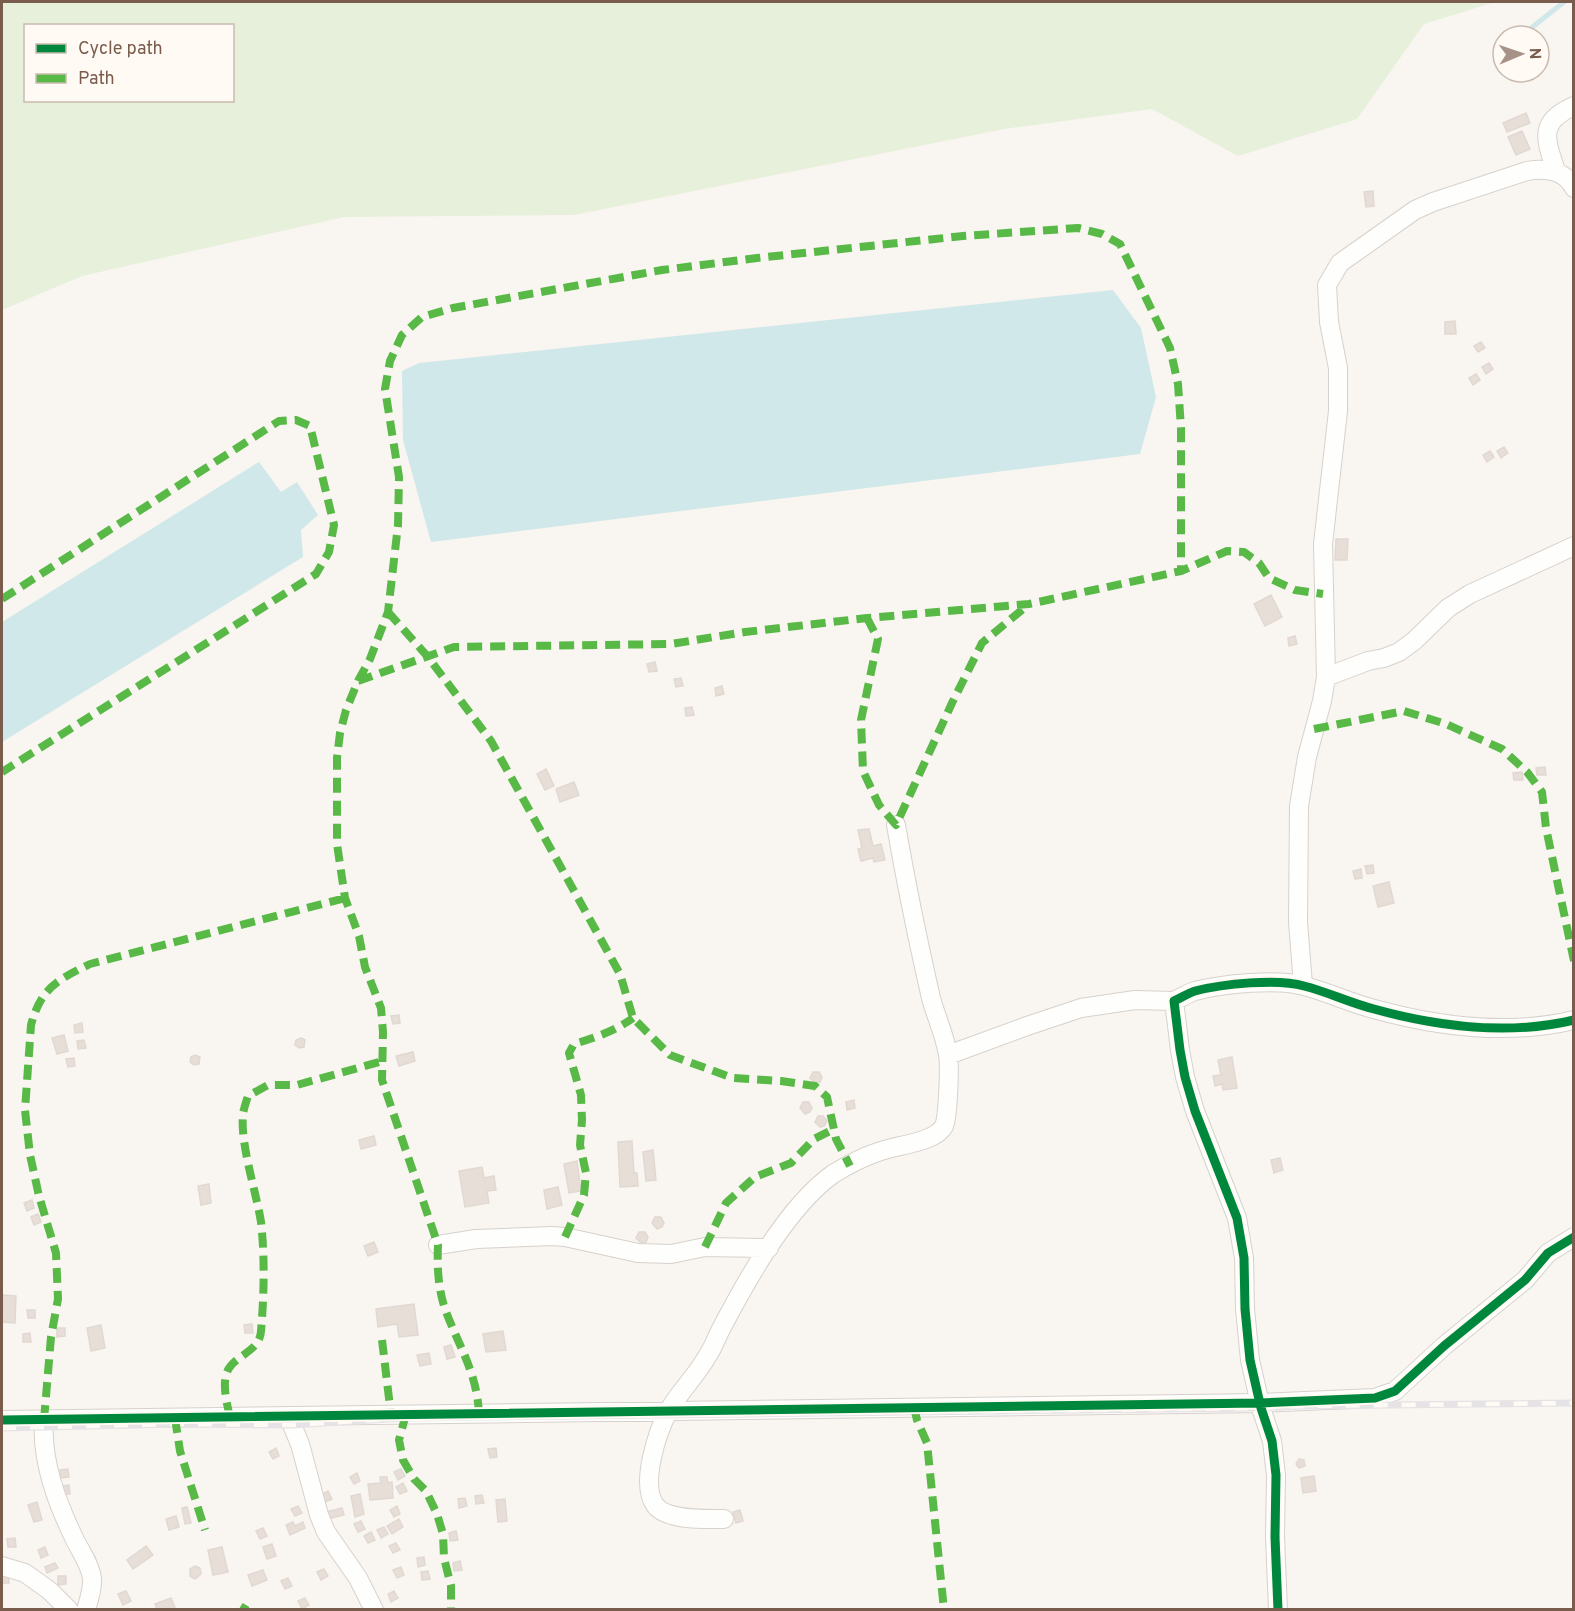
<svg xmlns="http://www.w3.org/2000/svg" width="1575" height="1611" viewBox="0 0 1575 1611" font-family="Overpass,sans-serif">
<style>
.green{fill:#e7f0db;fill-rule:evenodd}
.water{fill:#d0e8ea}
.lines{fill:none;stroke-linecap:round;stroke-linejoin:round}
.stream{stroke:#d0e8ea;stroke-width:5}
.building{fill:#e6ded7;stroke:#e2d8d2;stroke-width:1.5}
.street-casing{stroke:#d7d1cb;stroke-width:20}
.street{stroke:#fefefd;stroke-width:18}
.rail-casing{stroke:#e6e3e7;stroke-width:7}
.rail{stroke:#fffaf3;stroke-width:4.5;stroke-dasharray:14;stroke-linecap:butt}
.quiet{stroke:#58b947;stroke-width:8;stroke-dasharray:15 8;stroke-linecap:butt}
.cycleway-casing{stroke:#fffaf3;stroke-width:13}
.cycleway{stroke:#00873e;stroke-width:9}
</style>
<rect width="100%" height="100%" fill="#f9f5f0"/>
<path class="green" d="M2 2H1495L1424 24 1357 119 1238 156 1152 109 1004 129 574 215 344 217 82 276 2 310ZM26 26H232V100H26Z"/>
<path class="water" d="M1113 290 1141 328 1156 397 1140 454 431 542 403 440 402 371 419 363Z
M259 462 281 492 297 482 318 515 301 530 303 557 2 742V622Z"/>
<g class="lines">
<path class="stream" d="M1521 36 1564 2"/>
</g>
<path class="building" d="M1526 113 1530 123 1507 132 1503 123Z
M1522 131 1530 149 1516 155 1508 137Z
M1373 191 1374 206 1366 207 1364 192Z
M1455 321 1456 334H1445V322Z
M1481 342 1485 348 1478 352 1474 346Z
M1489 363 1493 369 1486 374 1482 367Z
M1476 374 1480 380 1473 385 1469 378Z
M1504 447 1508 453 1501 458 1497 451Z
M1490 451 1494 457 1487 462 1483 455Z
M1336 539H1348L1347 560H1335Z
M1271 595 1282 617 1265 626 1254 604Z
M1295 636 1297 644 1289 646 1288 638Z
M655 662 657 671 649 672 647 664Z
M681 678 683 686 676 687 674 679Z
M722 686 724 694 716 696 715 688Z
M692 707 694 715 686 716 685 708Z
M1545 767 1546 775H1537L1536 768Z
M546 769 554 786 545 790 537 774Z
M1522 772 1523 780H1514L1513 773Z
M574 782 579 795 560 802 556 789Z
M869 829 873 846 881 844 885 860 874 862 873 858 861 861 858 849 862 848 858 830Z
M1373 865 1374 873 1367 874 1365 866Z
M1361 869 1362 878 1355 879 1353 871Z
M1389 882 1394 903 1378 907 1373 886Z
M399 1015 400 1023 393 1024 391 1016Z
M82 1023 83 1032 75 1033 74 1025Z
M64 1035 68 1051 57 1054 52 1038Z
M301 1038 305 1040 304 1047 299 1048 295 1045 296 1040Z
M84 1040 86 1048 78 1049 77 1041Z
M413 1052 415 1061 399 1066 396 1056Z
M195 1055 200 1057 199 1064 194 1065 190 1062 191 1057Z
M1232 1057 1237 1088 1223 1090 1222 1084 1215 1086 1213 1076 1221 1075 1218 1060Z
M74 1058 75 1066 68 1067 66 1059Z
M813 1072H819L822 1077 820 1082 815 1083 810 1078Z
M854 1100 855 1108 847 1110 846 1102Z
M803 1102H809L812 1108 810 1112 805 1114 800 1108Z
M818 1116H823L827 1121 824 1126 820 1127 815 1122Z
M374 1136 376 1145 361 1149 359 1140Z
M632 1141 634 1173H637L638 1186 620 1187 618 1142Z
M653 1150 656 1180 646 1181 643 1152Z
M1280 1158 1283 1170 1274 1173 1271 1160Z
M577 1161 581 1191 569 1193 564 1164Z
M482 1167 484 1178 494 1176 496 1190 487 1191 489 1203 465 1207 459 1171Z
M209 1184 211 1203 201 1205 198 1186Z
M558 1187 562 1205 547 1209 544 1190Z
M32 1200 34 1208 27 1211 24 1203Z
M38 1214 41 1222 34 1225 31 1217Z
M655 1217H661L664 1223 662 1227 657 1229 652 1223Z
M639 1232H645L648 1237 646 1242 641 1243 636 1238Z
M374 1242 378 1252 368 1256 364 1246Z
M3 1295 16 1296 15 1323 2 1322Z
M414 1304 418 1335 399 1337 397 1324 378 1327 376 1309Z
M27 1310H35V1318H28Z
M252 1324 253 1333H245L244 1325Z
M101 1325 105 1348 91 1351 87 1328Z
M57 1328H65V1336L57 1337Z
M503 1331 506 1350 486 1352 483 1334Z
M30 1333 31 1342H23V1334Z
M451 1345 455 1357 447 1359 444 1347Z
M429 1353 431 1364 420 1366 417 1355Z
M276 1448 279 1456 273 1459 269 1452Z
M496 1448 497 1457 490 1458 488 1449Z
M1299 1459 1304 1460 1305 1466 1299 1468 1296 1464Z
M68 1469 69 1477 61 1478 60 1470Z
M401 1469 405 1476 398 1480 394 1472Z
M357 1473 360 1481 354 1484 350 1477Z
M1314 1476 1316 1491 1303 1493 1301 1478Z
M380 1477H387L388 1483 392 1482 393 1498 370 1500 368 1484 381 1483Z
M403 1483 407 1491 400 1494 396 1487Z
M69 1485 70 1494H63L62 1486Z
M328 1491 332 1499 325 1502 321 1495Z
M360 1494 364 1514 355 1517 351 1496Z
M482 1495 484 1503 476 1504 475 1496Z
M465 1498 467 1506 459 1508 458 1499Z
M505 1499 507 1521 498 1522 496 1500Z
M37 1502 42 1520 34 1522 28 1505Z
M298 1506 302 1513 295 1516 291 1509Z
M397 1506 400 1514 394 1517 390 1510Z
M187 1507 191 1523 185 1524 182 1508Z
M342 1508 344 1515 327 1519 326 1512Z
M740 1510 743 1521 736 1523 733 1512Z
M176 1516 179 1527 169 1530 166 1519Z
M399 1519 403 1527 392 1534 387 1526Z
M361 1521 365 1529 358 1532 354 1524Z
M293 1522 295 1526 303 1522 305 1528 290 1535 286 1525Z
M384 1527 388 1534 381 1538 377 1530Z
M263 1528 267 1536 260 1539 256 1531Z
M456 1531 458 1540 450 1541 449 1533Z
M371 1532 375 1540 368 1543 364 1536Z
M15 1538 16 1547H8L7 1539Z
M396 1543 400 1550 393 1553 389 1546Z
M272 1544 276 1556 267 1559 263 1547Z
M146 1546 153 1555 133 1569 127 1560Z
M45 1547 48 1555 41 1558 38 1550Z
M222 1547 228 1572 213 1575 208 1550Z
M424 1557 425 1565 418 1567 417 1558Z
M460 1561 462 1570 454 1571 453 1563Z
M55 1563 58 1568 47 1573 45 1567Z
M195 1566 200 1568 201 1574 195 1579 190 1576V1569Z
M401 1567 404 1575 397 1578 393 1570Z
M324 1569 328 1576 321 1580 317 1572Z
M263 1570 267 1580 252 1586 248 1575Z
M428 1571 430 1579 422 1580 421 1572Z
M8 1574 9 1583H2V1575Z
M58 1576H66V1584L58 1585Z
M288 1578 292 1586 285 1589 281 1581Z
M126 1591 131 1601 123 1605 118 1594Z
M394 1591 398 1598 391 1602 388 1594Z
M171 1598 176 1610H157L155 1604Z
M305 1598 309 1605 302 1609 298 1601Z"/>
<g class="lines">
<g class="street-casing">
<path id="street" d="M1556 171C1546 140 1537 122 1574 106
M1326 677 1368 661 1384 658 1399 652 1414 641 1448 608 1470 594 1574 546
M1303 985 1298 922 1299 806 1307 757 1322 701 1326 677 1323 544 1338 411V368L1329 322 1327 285 1340 263 1415 210 1433 202 1527 171C1545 168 1565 170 1574 188
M948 1055 1027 1026 1081 1008 1135 1000 1174 1001
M438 1245 476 1239 552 1236 565 1237 638 1253 671 1254 705 1247 769 1248
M293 1417 292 1425 300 1444 319 1515 326 1532 358 1578 374 1610
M2 1420 1260 1403 1375 1398 1395 1391 1444 1346 1525 1280 1548 1253 1574 1237
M44 1420C41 1461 57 1503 75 1540 81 1552 90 1564 92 1578 93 1588 89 1600 86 1610
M724 1519C706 1519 666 1521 655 1505 640 1484 657 1432 669 1410 680 1391 697 1375 708 1355 713 1348 716 1339 720 1331 746 1281 787 1207 833 1174 846 1166 863 1157 878 1152 895 1145 935 1143 944 1126 948 1117 950 1065 948 1055 945 1035 936 1017 931 998 918 941 906 883 896 825
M2 1566 25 1573 50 1591 69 1610
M1278 1610 1275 1537 1276 1475 1272 1441 1261 1408 1250 1360 1245 1309 1244 1258 1237 1218 1195 1111 1185 1077 1180 1050 1174 1001C1181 998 1188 993 1195 991 1222 984 1278 978 1304 986 1328 992 1350 1003 1374 1009 1439 1027 1507 1036 1574 1020"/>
</g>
<use href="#street" class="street"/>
<g class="rail-casing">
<path id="rail" d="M2 1428 176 1424 292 1425 406 1418 1261 1408 1301 1406 1574 1403"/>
</g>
<use href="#rail" class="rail"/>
<path class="quiet" d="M2 599 279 421 296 420 310 426 334 525 329 552 316 574 2 772
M388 612 428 657 491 741 620 974 633 1018 670 1055 733 1078 781 1081 815 1086 827 1097 836 1139 850 1166
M867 618 878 639 861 720 863 771 879 805 896 825 952 703 982 643 1029 604
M358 681 454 647 671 644 745 632 867 618 1029 604 1181 571 1227 551 1244 552 1259 563 1269 578 1295 590 1323 594
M1314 729 1404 711 1446 724 1502 749 1527 772 1542 792 1546 828 1574 961
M565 1237 584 1195 586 1173 580 1145 582 1120 581 1095 569 1053 574 1044C594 1038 615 1031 633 1018
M705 1247 726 1203 755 1177 791 1163 814 1139 834 1129
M382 1340 391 1415
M914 1407 917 1420 927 1443 944 1610
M406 1414 399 1440 403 1460 414 1479 426 1491 437 1514 443 1534 444 1558 451 1586V1610
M479 1414C477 1372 459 1347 445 1309 438 1288 437 1266 438 1245L382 1080 383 1032 381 1008 365 967 359 936 345 898 337 844V758L340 733 346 710 358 681 370 659 388 612 398 525 399 477 385 389 390 361 402 335 422 317 453 308 662 270 757 258 963 236 1078 228 1102 234 1120 244 1170 348 1178 384 1181 428V571
M230 1417C227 1404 222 1385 227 1372 234 1355 260 1352 261 1331 264 1296 265 1258 261 1222 256 1191 240 1144 243 1114 244 1108 246 1102 248 1096L268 1085H297L383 1061
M175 1418 180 1451 205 1530
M44 1420 51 1337 58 1299 56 1253 39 1196 30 1155 25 1110 31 1025C41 988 57 980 90 964L345 898
M243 1610 246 1605"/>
<g class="cycleway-casing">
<path id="cycleway" d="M2 1420 1260 1403 1375 1398 1395 1391 1444 1346 1525 1280 1548 1253 1574 1237
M1278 1610 1275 1537 1276 1475 1272 1441 1261 1408 1250 1360 1245 1309 1244 1258 1237 1218 1195 1111 1185 1077 1180 1050 1174 1001C1181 998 1188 993 1195 991 1222 984 1278 978 1304 986 1328 992 1350 1003 1374 1009 1439 1027 1507 1036 1574 1020"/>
</g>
<use href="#cycleway" class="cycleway"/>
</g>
<rect width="1575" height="1611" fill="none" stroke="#7a5c4d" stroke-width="6"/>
<rect x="24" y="24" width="210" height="78" fill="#fffaf3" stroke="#cabbb1" stroke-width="1.5"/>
<rect x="36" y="44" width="30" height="9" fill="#00873e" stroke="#cabbb1" stroke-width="1.5"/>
<text x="78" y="54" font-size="18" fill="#7a5c4d">Cycle path</text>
<rect x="36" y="74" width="30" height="9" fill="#58b947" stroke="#cabbb1" stroke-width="1.5"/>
<text x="78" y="84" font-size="18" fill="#7a5c4d">Path</text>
<g transform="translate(1521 54) rotate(88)"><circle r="28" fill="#fffaf3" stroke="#cabbb1" stroke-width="1.5"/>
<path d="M0-4.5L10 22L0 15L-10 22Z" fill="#a69286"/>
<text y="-9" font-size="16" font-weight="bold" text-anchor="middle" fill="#7a5c4d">N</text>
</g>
</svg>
